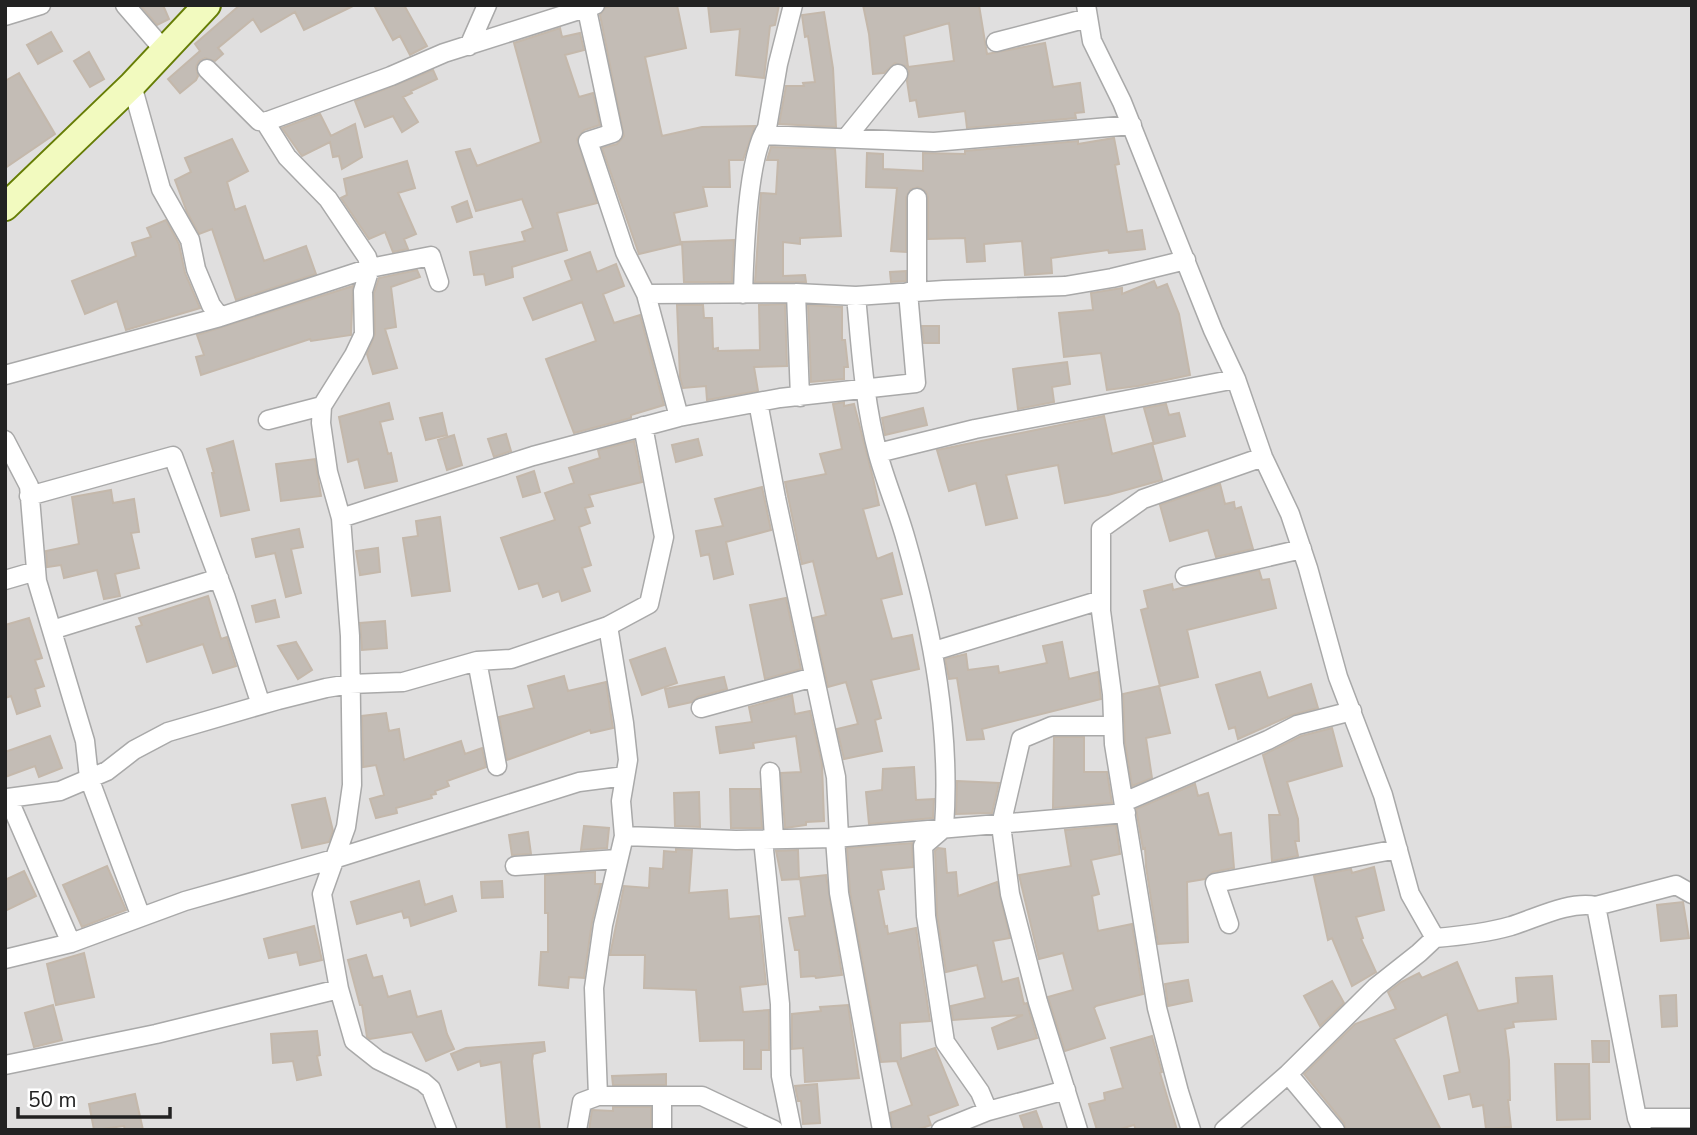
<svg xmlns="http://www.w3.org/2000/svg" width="1697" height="1135" viewBox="0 0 1697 1135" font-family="'Nunito Sans',sans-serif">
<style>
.residential{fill:#e0dfdf}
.building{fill:#c3bcb5;stroke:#c4b8ab;stroke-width:2;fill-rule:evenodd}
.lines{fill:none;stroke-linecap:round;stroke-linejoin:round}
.street-casing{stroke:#a9a9a9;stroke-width:21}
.secondary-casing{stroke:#667d05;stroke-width:30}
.street{stroke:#fff;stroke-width:18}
.secondary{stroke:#f2fabf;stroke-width:26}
</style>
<rect width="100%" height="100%" fill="#f2f0e9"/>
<path class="residential" d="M5 5H1692V1130H5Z"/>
<path class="building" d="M140 5H163L169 19 157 25Z
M240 5H355L304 30 295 12 261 32 253 19 218 48 223 54 215 61 205 58 199 61 196 67 198 76 196 80 180 93 168 79 200 51 195 44Z
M374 5H404L427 46 410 55 400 36 393 40Z
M616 5H677L686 48 645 57 662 136 702 127 755 126 743 160H729L730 187H703L707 206 674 213 681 244 639 254 602 148 617 144 624 136 600 15 606 7Z
M708 5H779L775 25 770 26 764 78 736 75 740 29 711 32Z
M863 5H979L987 54 1045 43 1053 87 1080 83 1084 112 1075 113 1076 118 967 128 965 111 919 117 916 100 910 101 907 81 909 71 906 66 895 63 884 73 873 74 869 34ZM949 23 954 61 908 67 904 36Z
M824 12 833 68 836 127 779 124 786 86H804L803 83 815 82 808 36 805 37 802 15Z
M560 28 562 37 580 33 584 50 565 55 579 97 593 93 600 125 584 130 577 139 597 203 557 213 567 250 512 267 513 277 486 285 484 274 474 275 470 252 525 241 522 232 533 228 522 199 476 211 456 152 470 149 477 166 541 142 514 43Z
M51 32 62 51 38 64 27 45Z
M89 52 104 79 90 87 74 61Z
M433 70 437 79 411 91 412 93 403 97 418 122 402 132 393 116 365 127 355 101Z
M19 73 55 134 5 168V81Z
M320 114 331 136 355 124 362 157 342 169 339 156 333 157 330 142 302 156 282 128Z
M1114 138 1119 164 1115 165 1127 232 1142 230 1145 249 1109 253 1108 250 1051 258 1052 273 1025 275 1022 241 984 244 985 261 967 262 965 238 928 239V197L926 192 918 187 911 189 906 197V252L891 251 897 188 866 187 867 153 883 154V169L923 171V153L965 154V151L1078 141V144Z
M232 139 248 171 227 182 235 210 245 206 264 261 306 246 316 274 236 300 212 229 199 234 187 212 175 180 191 172 185 158Z
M771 147 835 149 841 236 800 238V244L783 242V276L805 275 806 282H755L761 193 776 194 778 160H767Z
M407 161 415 188 398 193 416 234 404 239 408 249 393 252 385 232 369 239 341 198 347 195 344 179Z
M467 201 472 217 457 222 452 207Z
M166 220 179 244 185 273 200 308 126 330 117 301 85 314 72 281 136 256 132 243 151 237 147 228Z
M734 240 732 282H684L682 242Z
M590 252 597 272 616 264 624 286 603 294 614 323 640 315 664 405 631 415V418L574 433 546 359 596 341 582 302 533 320 524 298 572 280 565 261Z
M417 270 420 277 391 287 396 327 385 329 397 368 373 374 367 354 375 334 374 293 379 278Z
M906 271V281L891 282 890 272Z
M1154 281 1157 288 1167 284 1179 314 1190 375 1138 386 1107 390 1101 353 1064 357 1059 313 1093 310 1091 293 1122 288V294Z
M353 286 351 335 311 341 310 339 201 375 196 357 204 355 197 335Z
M785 304 787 366 754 367 758 391 707 400 706 386 683 388 680 377 677 305H703L704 318H712L713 349 718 348V351L760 350 759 305Z
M808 305 842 307V340H845L848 367H844V379L811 382Z
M922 326H939V343H924Z
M1067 362 1070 384 1052 387 1054 402 1018 409 1013 369Z
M844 402V406L854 404 873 478 879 505 863 509 877 559 892 553 902 594 881 599 892 639 912 635 919 669 871 680 881 718 875 720 882 751 844 759 837 729 858 724 846 682 828 687 813 618 826 615 813 561 802 564 785 482 826 474 820 454 842 449 833 404Z
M389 403 393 419 380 422 388 454 391 453 397 481 365 488 358 459 348 462 339 417Z
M1166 404 1169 415 1179 413 1185 436 1154 444 1144 408Z
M923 408 927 425 885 435 882 418Z
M442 413 447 435 426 440 420 418Z
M1104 416 1112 454 1152 443 1162 480 1108 495 1065 503 1058 465 1006 475 1017 518 986 525 976 483 949 491 937 450Z
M506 434 511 451 494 457 488 439Z
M454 435 462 465 447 470 438 440Z
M698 439 702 455 676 462 672 445Z
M233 441 249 510 221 516 212 473H214L207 449Z
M634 441 642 482 589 495 593 506 585 508 590 523 579 527 591 565 582 568 590 591 562 601 559 591 543 597 538 583 519 589 501 538 555 520 545 493 574 483 569 468 600 458 598 450Z
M315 459 321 496 281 501 276 464Z
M534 471 540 492 523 497 517 477Z
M1220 484 1225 504 1234 502 1235 509 1241 507 1253 549 1216 557 1208 530 1170 541 1160 505Z
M762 487 771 530 726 542 733 574 714 579 709 554 701 556 696 531 723 526 715 499Z
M111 490 113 503 134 499 139 532 131 533 139 568 115 574 120 596 104 599 97 570 64 578 61 565 47 567 46 551 79 544 72 497Z
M440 517 450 591 412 596 403 538 418 536 416 521Z
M299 529 303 547 291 549 301 593 286 597 275 553 256 557 252 539Z
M378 548 380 572 360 575 356 551Z
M1259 570 1262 580 1269 579 1276 608 1187 630 1198 677 1160 686 1141 610 1148 608 1144 591 1172 584 1173 590Z
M208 596 221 639 227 637 236 666 213 673 203 644 147 662 136 627 142 625 139 618Z
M786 598 801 669 765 679 750 605Z
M275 600 279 617 256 622 252 606Z
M29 618 42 658 35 660 44 686 35 689 40 706 17 714 11 696 5 698V625Z
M385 621 387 648 362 650 360 623Z
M296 642 312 670 298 679 278 646Z
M1062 642 1069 679 1098 672 1101 699 982 729 984 739 967 740 957 678 949 679 945 659 966 654 968 670 998 666 999 673 1047 663 1043 646Z
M665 648 677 683 642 695 630 660Z
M1260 672 1268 698 1311 684 1318 708 1292 715 1238 739 1235 727 1229 729 1216 685Z
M564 676 568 691 606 682 613 728 591 733 590 730 507 760 499 717 534 708 528 686Z
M724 677 727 689 698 697 692 702 669 707 665 689Z
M1159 686 1170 733 1146 738 1152 778 1132 786 1125 743 1123 694Z
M792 695 795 714 810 711 822 764 824 821 806 822V825L785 828 781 773 801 772 796 736 753 743 754 748 720 753 716 727 752 722 749 707Z
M386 713 389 731 399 729 404 760 461 741 465 754 482 748 486 767 447 781 449 786 435 791 436 794 431 795 432 798 396 808 397 813 376 818 370 799 384 795 376 765 363 767 362 716Z
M1332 728 1342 766 1287 782 1298 819 1299 841H1295L1298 856 1272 861 1269 815H1280L1263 755 1301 736Z
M50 736 62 768 39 777 35 766 5 777V752Z
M1054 737H1084V772H1107L1112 803 1053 808Z
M914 767 916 800 934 799 933 818 869 824 866 792 882 790 883 769Z
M957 781 999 783 992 813 956 814Z
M1195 784 1198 796 1208 793 1219 835 1231 833 1234 868 1213 872 1205 879 1187 882 1188 942 1158 944 1146 867 1145 848 1143 849 1136 809Z
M730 789H760L762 828H731Z
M699 792 700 827 675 826 674 793Z
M325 798 333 831 329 842 302 848 292 805Z
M1116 825 1120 854 1091 860 1099 894 1092 896 1098 931 1132 924 1143 994 1096 1006 1094 1008 1105 1038 1065 1051 1048 997 1073 990 1063 953 1039 959 1019 875 1071 866 1065 830Z
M584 826 609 828 607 848 581 850Z
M528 832 531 854 512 855 509 835Z
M912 843 913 867 881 870 884 889 878 890 885 927 887 926 888 934 916 928 930 1021 900 1023 901 1059 935 1048 958 1105 928 1116 931 1125 916 1130H893L890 1113 912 1105 897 1061 881 1062 850 892 847 848Z
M938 848 945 849 947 873 956 872 958 896 997 882 1010 938 993 941 1002 982 1018 978 1024 1004 1027 1003 1037 1038 998 1049 992 1028 1023 1015 953 1020 951 1006 985 998 977 965 946 972 937 915 935 851Z
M676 849 692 850 689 893 727 890 729 919 759 916 766 984 740 987 743 1012 769 1010V1050H761V1069H744V1040L700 1041 696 990 644 988 645 955H610L624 886 649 888 650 868 663 869 664 851 676 852Z
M798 850 799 879 782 880 776 851Z
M107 866 126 910 82 927 63 885Z
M1374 867 1384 910 1356 917 1363 938 1361 939 1376 972 1352 986 1332 938 1328 940 1314 876 1351 869 1352 873Z
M24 871 36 896 5 911V880Z
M595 872V884H601L592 922 584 978 569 977 568 988 539 985 541 952H548V913H545V875Z
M826 875 842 975 816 978 815 976 801 977 799 950H795L789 918 805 916 800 878Z
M419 881 425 905 452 896 456 911 411 926 409 917 404 918 402 911 357 924 351 902Z
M502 881 503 897 482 898 481 882Z
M1683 902 1689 938 1661 941 1657 905Z
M314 926 322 960 300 965 297 952 269 958 264 939Z
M84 953 94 997 56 1005 47 964Z
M366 955 373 978 382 976 388 997 410 991 417 1017 441 1011 447 1034 454 1049 426 1061 412 1032 370 1039 367 1037 362 1005H360L348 960Z
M1457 962 1478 1011 1518 1003 1516 978 1552 976 1556 1019 1513 1022 1514 1027 1505 1029 1509 1060 1510 1100H1508L1511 1127 1486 1129 1483 1105 1473 1107 1470 1094 1449 1099 1444 1076 1460 1072 1447 1014 1394 1039 1441 1130H1346L1344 1123 1304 1074 1355 1024 1396 1009 1388 992 1401 982 1419 973 1422 978Z
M1188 980 1192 1001 1168 1006 1165 984Z
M1332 981 1344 1003 1320 1026 1304 996Z
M1676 995 1677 1026 1662 1027 1660 996Z
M53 1005 62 1040 34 1047 25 1013Z
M848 1005 859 1078 805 1082 803 1048 792 1049V1014L821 1011 820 1007Z
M317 1031 320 1055 317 1056 321 1075 297 1080 293 1061 273 1063 271 1034Z
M1152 1036 1162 1072 1160 1073 1177 1130H1136L1134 1125 1117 1130H1097L1089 1104 1105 1100 1104 1093 1123 1088 1111 1048Z
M1592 1041H1609V1062H1593Z
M544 1042 545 1051 533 1054 532 1061 540 1130H507L501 1062 481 1066 480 1061 458 1070 451 1054 466 1048Z
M1555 1064H1589L1590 1119 1557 1120Z
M666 1074V1085H613L612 1076Z
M817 1084 820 1123 803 1124 801 1101H798L795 1086Z
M135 1094 143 1130H125L124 1126 94 1130 89 1104Z
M613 1107H651V1130H589L592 1110 613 1111Z
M1036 1111 1043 1130H1025L1020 1116Z"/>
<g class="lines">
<g class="street-casing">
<path id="street" d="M125 5 164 50
M586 5 613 133 588 141 625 252 646 294 679 417
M1086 5 1092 41 1122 102 1213 330 1236 379 1263 457 1290 514 1308 568 1338 677 1383 795 1410 894 1435 938C1460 936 1486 933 1511 926 1537 918 1568 901 1596 906L1637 1118 1642 1130
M5 16 41 5
M996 42 1088 18
M469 46 487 5
M207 69 259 121 265 122 287 157 328 199 367 257 370 268 363 291 364 334 354 355 322 406 321 423 328 472 341 518 350 636 352 785 346 827 322 894 339 989 354 1041 378 1060 423 1082 431 1089 447 1130
M132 85 161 189 190 240 196 269 211 305 220 317
M265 122 391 76 444 53 595 5
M763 135 934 142 1132 125
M846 138 898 74
M917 198V292
M796 293 800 397
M646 294 796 293 856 296 944 290 1065 286 1112 278 1186 260
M743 294C744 258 747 156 767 128L778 64 793 5
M856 296C861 348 864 402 878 454 886 483 898 511 906 540 933 634 951 730 944 828L923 846 926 916 945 1042 980 1092 988 1111
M5 375 220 317 370 268 431 256 439 282
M758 402 776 498 836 777 839 837
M268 420 322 406
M5 440 29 486 37 581 85 741 89 778 141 917
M878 453 975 429 1236 379
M29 496 173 456 226 598 261 705
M341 518 533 456 679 417 780 398 916 383 908 292
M1185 576 1302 549
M5 580 36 571
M52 630 219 578
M934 651 1101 600
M477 661 497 766
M701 708 814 677
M770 772 774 839
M1124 802 1268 740 1297 725 1352 711
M624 836 736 840 835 838 1126 813
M835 838 839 893 882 1130
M763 840 780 1004 781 1076 792 1130
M515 866 618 859
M1596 906 1676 885 1692 894
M1229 924 1215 883 1398 849
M71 943 8 798 60 791 107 771 134 750 168 732 278 700 326 688 350 684 403 682 477 661 511 659 608 626 649 604 664 537 643 426
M5 959 71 943 185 901 334 859 579 782 625 776
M5 1065 156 1034 339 989
M1288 1074 1335 1130
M598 1096 594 988 603 925 624 836 621 801 628 760 624 723 608 626
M1637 1118H1692
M577 1130 582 1102 598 1096H702L774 1130
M662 1130V1096
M941 1130 988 1111 1066 1090
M1078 1130 1038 1002 1010 894 1001 825 1021 739 1052 726H1113
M1191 1130 1179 1092 1157 1008 1114 744 1112 694 1101 611V529L1143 499 1263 457
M1224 1130 1288 1074 1376 987 1419 953 1435 938"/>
</g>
<g class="secondary-casing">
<path id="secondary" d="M5 207 132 85 207 5"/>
</g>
<use href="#street" class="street"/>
<use href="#secondary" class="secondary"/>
</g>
<rect width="1697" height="1135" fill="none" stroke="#222222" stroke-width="14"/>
<path d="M18 1107v10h152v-10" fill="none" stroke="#222222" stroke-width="3.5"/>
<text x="28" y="1107" font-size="21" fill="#222222" stroke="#ffffff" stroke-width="5" paint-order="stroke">50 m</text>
</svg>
